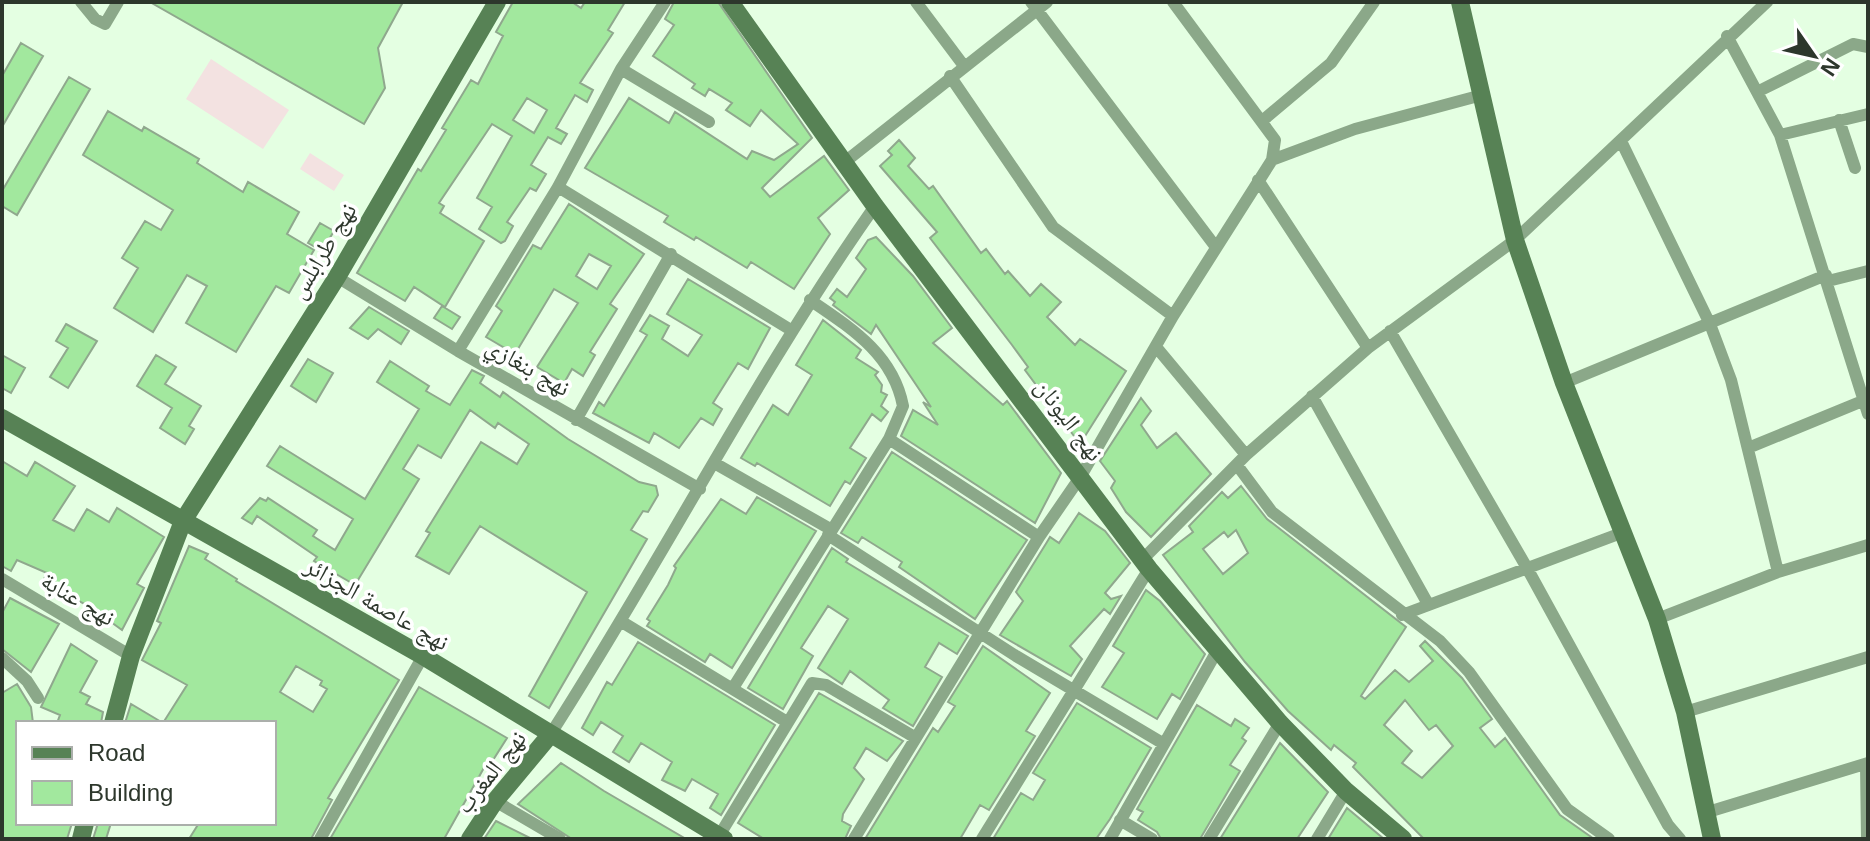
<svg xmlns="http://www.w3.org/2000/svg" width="1870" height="841" viewBox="0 0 1870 841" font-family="Arial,'Noto Naskh Arabic',sans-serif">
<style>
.green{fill:#f3e2e1}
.building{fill:#a2e89e;stroke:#8fa88d;stroke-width:2;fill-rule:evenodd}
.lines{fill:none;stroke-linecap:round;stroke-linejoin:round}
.street{stroke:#8ba889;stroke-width:12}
.secondary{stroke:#578255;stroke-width:18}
.labels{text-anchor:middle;stroke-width:7;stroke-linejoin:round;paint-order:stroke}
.street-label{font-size:24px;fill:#2d372c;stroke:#fff}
</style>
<rect width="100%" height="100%" fill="#e4ffe2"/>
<path class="green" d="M211 59 289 110 263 149 186 99Z
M310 153 344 175 334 191 300 169Z"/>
<path class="building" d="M150 2H403L378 48 385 88 364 124Z
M513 2H572L581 8 585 2H625L608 30 613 33 580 83 593 90 587 102 575 95 556 128 567 134 561 144 548 137 531 165 546 174 536 191 530 188 507 222 513 226 505 241 501 243 479 229 492 207 477 198 512 136 492 124 439 203 444 206 440 213 484 241 445 307 414 287 405 301 357 273 418 169 421 171 446 130 442 128 471 80 478 84 503 36 496 32ZM527 98 547 110 534 133 513 120Z
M674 2H718L812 138 762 188 770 197 824 156 849 190 818 218 830 234 794 289 751 262 747 268 696 237 694 240 664 222 668 216 585 168 629 98 669 123 675 112 747 159 752 151 774 160 798 144 761 110 750 126 726 110 732 103 709 89 705 96 692 88 695 84 653 56 674 25 665 19Z
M21 43 43 56 2 127V76Z
M69 77 90 89 17 215 2 206V191Z
M108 111 142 131 144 127 199 159 197 163 243 192 248 182 299 212 287 234 314 250 289 293 276 286 236 352 186 323 207 286 187 275 153 332 114 308 138 268 122 258 145 221 161 230 173 210 83 155Z
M899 140 915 158 908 166 929 189 933 186 981 253 986 249 1005 274 1008 271 1030 296 1041 284 1061 302 1047 317 1075 345 1080 339 1126 371 1080 444 1025 370 1028 367 1012 345 930 238 937 232 880 166 892 155 888 151Z
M569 204 644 254 610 304 617 309 590 352 595 355 583 376 572 369 564 383 537 367 578 303 554 289 515 354 486 337 502 311 496 306 533 245 541 249ZM589 254 611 266 597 289 576 276Z
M320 223 334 231 322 251 308 243Z
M876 237 913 276 952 328 933 343 1003 405 1007 401 1061 473 1035 523 901 436 913 410 938 425 923 402 931 407 876 325 871 334 833 305 835 302 830 298 837 289 847 297 866 269 856 258 868 240Z
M688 279 770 328 748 369 738 363 713 403 722 409 713 425 701 418 679 448 654 433 649 443 593 413 599 402 604 406 647 335 640 331 650 315 669 326 662 339 688 356 702 335 667 314Z
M442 306 460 317 452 329 434 318Z
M369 307 409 331 401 344 378 329 368 339 350 328Z
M823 320 861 350 856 358 878 372 875 375 882 385 881 392 887 395 881 406 888 412 881 421 872 414 850 448 866 458 850 484 845 481 830 506 757 463 755 466 741 458 773 405 788 415 812 375 796 365Z
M66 324 97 341 68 388 50 377 68 348 56 341Z
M2 355 25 368 11 393 2 388Z
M156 355 176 367 165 384 201 406 189 426 194 429 185 444 160 428 172 408 137 386Z
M308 359 333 373 316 402 291 386Z
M390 361 429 386 426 391 450 405 472 370 484 376 480 383 500 397 503 392 568 439 639 482 656 486 658 495 648 512 643 511 631 530 647 539 549 708 529 696 587 592 480 526 449 574 416 556 430 533 426 531 481 442 517 464 529 444 498 423 495 428 470 410 441 458 418 445 403 469 419 479 355 585 314 561 317 557 257 516 252 524 242 518 260 498 266 501 268 498 317 530 313 536 335 550 353 519 267 466 280 446 365 499 419 409 377 382Z
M1141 398 1151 411 1141 425 1157 448 1176 433 1211 474 1151 537 1126 512 1111 488 1115 481 1100 461Z
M892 452 1027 540 975 619 899 567 902 562 862 537 858 543 841 533Z
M2 461 27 476 35 462 75 486 53 520 74 531 87 509 109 522 117 508 164 537 137 584 144 588 122 630 89 606 42 583 47 573 17 560 11 571 2 566Z
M1241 486 1267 519 1406 627 1361 696 1365 699 1395 670 1409 682 1433 661 1420 646 1425 641 1462 678 1492 719 1480 728 1495 747 1505 738 1560 815 1594 839H1424L1353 767 1356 763 1334 745 1331 750 1288 711 1245 662 1163 555 1193 532 1189 526 1222 492 1228 498ZM1236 530 1248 553 1223 574 1203 549 1224 532 1228 537ZM1405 700 1429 730 1436 725 1453 746 1422 778 1402 763 1412 751 1384 725Z
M757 497 816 531 732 668 710 654 705 662 647 626 650 621 647 619 668 585 676 568 674 566 721 499 746 514Z
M1079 513 1105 531 1130 563 1105 593 1111 599 1121 596 1110 614 1104 609 1070 646 1082 659 1071 676 1000 635 1023 601 1016 592 1047 542 1050 537 1059 543Z
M189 546 208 554 205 559 237 579 236 581 399 680 328 798 332 800 311 839H189L199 823H274V723H125L131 704 163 723 187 685 142 660 161 623 157 621ZM296 666 322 681 320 685 327 689 313 712 280 692Z
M832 548 848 559 846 562 968 636 957 654 939 643 925 667 942 677 913 726 883 708 889 700 850 671 842 684 818 668 848 619 828 606 801 648 813 656 783 709 748 688Z
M1146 590 1160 601 1205 654 1180 699 1172 694 1157 719 1102 687 1124 653 1113 646Z
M10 598 59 624 31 672 2 649V613Z
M638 642 775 725 721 815 710 808 718 794 692 779 685 791 662 780 672 762 641 743 629 762 613 752 623 736 601 722 593 735 582 728 607 682 612 685Z
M71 644 97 661 80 692 90 697 86 704 103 712 101 723H57L60 715 41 707Z
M983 646 1050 693 1026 731 1035 736 989 810 980 805 960 839H865L933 728 938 732 955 706 948 702Z
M17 684 31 707 33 723H18V823H72L67 839H2V693Z
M419 687 507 738 488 768 485 766 444 839H330Z
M819 693 903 741 887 761 866 748 854 768 864 779 843 814 842 821 851 826 845 839H764L738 823Z
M1077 703 1151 748 1110 819 1096 839H993L1021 793 1033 800 1045 780 1033 773Z
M1197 705 1231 726 1235 719 1249 728 1242 738 1246 741 1230 765 1240 771 1200 839H1161L1157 832 1138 820 1143 812 1137 809Z
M1280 743 1328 792 1297 839H1220Z
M561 763 604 791 686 839H572L518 804Z
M1347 808 1384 839H1328Z
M496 821 532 839H484Z
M98 823H111L106 839H93Z"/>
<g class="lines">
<path class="street" d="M81 2 95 19 105 24 118 2
M916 2 964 66
M1031 2 1215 246
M1727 36 1780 135 1868 414
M621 69 709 122
M1759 91 1853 44 1868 47
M1839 120 1855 168
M1262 121 1331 63 1374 2
M1780 135 1868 114
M1622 143 1710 324 1731 380 1778 572
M1272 160 1355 129 1482 95
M846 161 1047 2
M1258 180 1368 348
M558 187 791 330
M337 277 458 351 700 489
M1828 281 1868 271
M1173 316 1272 160 1275 140 1173 2
M1390 331 1527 568 1668 825 1680 839
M1157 348 1246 455
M458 351 558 187 621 69 665 2
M1564 383 1826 275
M1312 396 1428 604
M576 420 671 254
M889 439 1039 537
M1748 448 1865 400
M716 464 832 530
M1237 465 1272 512 1440 641 1469 672 1567 809 1609 839
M828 535 1016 656 1164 744
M1143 559 1246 455 1368 348 1515 240 1767 2
M2 579 131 656
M1402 615 1624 532
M1657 619 1778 572 1868 545
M622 622 787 722
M2 658 27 681 38 698
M733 688 889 439 903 406C893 354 851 328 810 300
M1685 712 1868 657
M550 735C662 561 756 375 875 206
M1866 764 1867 839
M495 801 560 839
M1708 812 1868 763
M1120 820 1152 839
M719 836 812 683 826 685 916 738
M320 839 423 656
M854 839 1039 537 1081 476 1173 316 1053 227 950 76
M982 839 1149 569
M1110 839 1217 651
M1209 839 1280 723
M1317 839 1346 791"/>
<path class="secondary" d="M730 2 875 206 1149 569 1280 723 1346 791 1403 839
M1460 2 1515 240 1564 383 1657 619 1685 712 1712 839
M2 418 423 656 724 839
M113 723 131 656 183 521 337 277 497 2
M81 839 85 823
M470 839 495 801 550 735"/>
</g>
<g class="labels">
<g class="street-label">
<text transform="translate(323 251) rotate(-59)" y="8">نهج طرابلس</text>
<text transform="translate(528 367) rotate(30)" y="8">نهج بنغازي</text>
<text transform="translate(1069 420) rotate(53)" y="8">نهج اليونان</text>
<text transform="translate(78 599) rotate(31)" y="8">نهج عنابة</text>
<text transform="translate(377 604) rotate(30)" y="8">نهج عاصمة الجزائر</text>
<text transform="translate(491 772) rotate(-52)" y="8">نهج المغرب</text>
</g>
</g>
<rect width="1870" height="841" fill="none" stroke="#2d372c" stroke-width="8"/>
<rect x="16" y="721" width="260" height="104" fill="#ffffff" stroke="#abafab" stroke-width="2"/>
<rect x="32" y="747" width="40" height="12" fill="#578255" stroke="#abafab" stroke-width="2"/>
<text x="88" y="761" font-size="24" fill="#2d372c">Road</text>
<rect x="32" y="781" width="40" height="24" fill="#a2e89e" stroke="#abafab" stroke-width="2"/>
<text x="88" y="801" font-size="24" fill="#2d372c">Building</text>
<g transform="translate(1814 56) rotate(124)" stroke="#ffffff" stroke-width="6" paint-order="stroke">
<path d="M0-6L14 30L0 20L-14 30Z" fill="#2d372c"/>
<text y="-12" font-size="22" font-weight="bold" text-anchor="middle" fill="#2d372c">N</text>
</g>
</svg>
